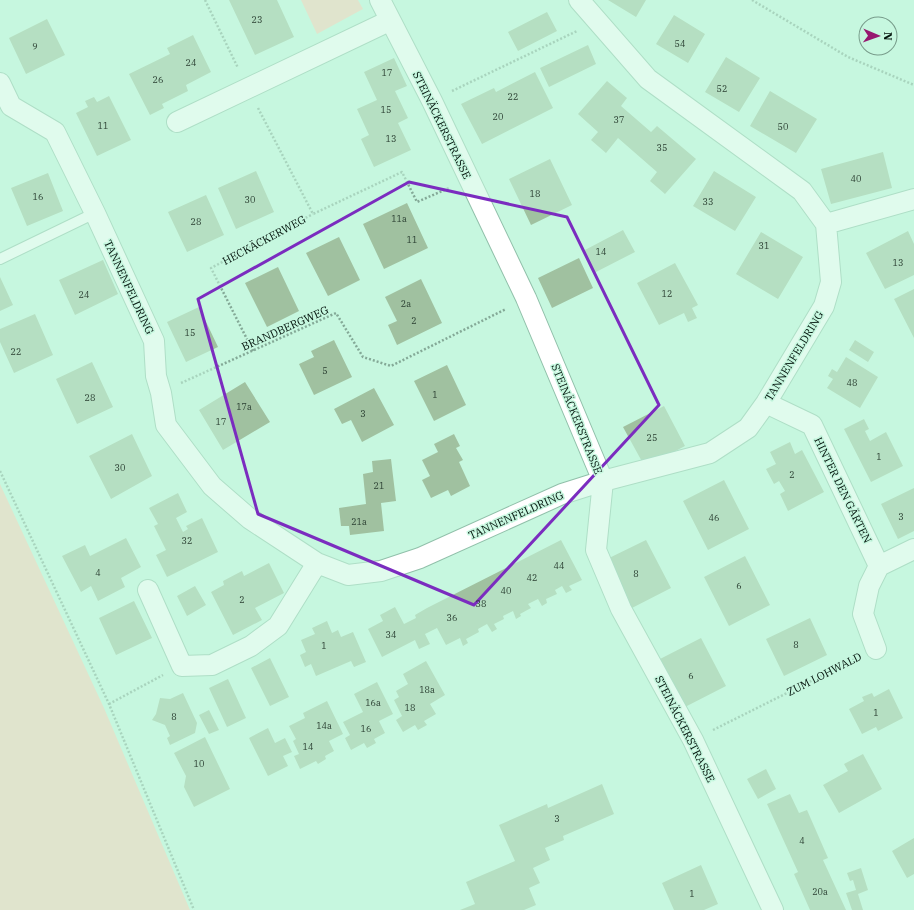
<svg xmlns="http://www.w3.org/2000/svg" width="914" height="910" viewBox="0 0 914 910" font-family="'IBM Plex Serif',serif">
<style>
.green{fill:#fecdb8}
.building{fill:#a0c1a0}
.lines{fill:none;stroke-linecap:round;stroke-linejoin:round}
.service-casing{stroke:#91c0aa;stroke-width:12}
.minor-casing{stroke:#91c0aa;stroke-width:22}
.path{stroke:#84a997;stroke-width:2.5;stroke-dasharray:2 2;stroke-linecap:butt}
.service{stroke:#fff;stroke-width:10}
.minor{stroke:#fff;stroke-width:20}
.marked{fill:none;stroke:#7b2cbf;stroke-width:3;stroke-linejoin:round}
.labels{text-anchor:middle;stroke-width:3;stroke-linejoin:round;paint-order:stroke}
.number-label{font-size:9px;fill:#2a3e31}
.street-label{font-size:11px;fill:#03130c;stroke:#c6f7df}
</style>
<rect width="100%" height="100%" fill="#c6f7df"/>
<path class="green" d="M301 0H358L363 9 317 34Z
M0 484 104 708 190 910H0Z"/>
<path class="building" d="M229 0H277L294 37 255 55Z
M608 0H646L636 17Z
M547 12 557 31 518 51 508 32Z
M674 15 705 34 688 63 656 44Z
M47 19 65 55 26 74 9 38Z
M193 35 211 72 186 85 188 91 162 104 164 108 150 115 129 74 170 54 167 48Z
M588 45 596 64 549 87 540 68Z
M726 57 760 78 739 112 705 92Z
M394 58 407 86 395 91 408 118 398 123 411 150 374 167 361 139 369 135 357 109 377 100 364 72Z
M535 72 553 108 482 144 461 104 494 88 496 92Z
M607 81 627 98 621 106 651 132 657 126 696 159 665 194 650 181 657 172 618 138 606 153 591 140 598 132 578 114Z
M770 91 817 119 796 153 750 126Z
M109 96 131 140 97 156 76 113 88 107 85 101 94 97 97 102Z
M883 152 892 188 831 204 821 169Z
M550 159 572 205 531 225 509 179Z
M256 171 274 212 236 229 218 188Z
M714 171 756 197 735 231 693 206Z
M48 173 63 211 27 226 11 188Z
M206 195 224 235 187 252 168 212Z
M407 203 428 248 384 269 363 224Z
M623 230 635 252 594 273 583 251Z
M908 231 914 244V275L885 289 866 253Z
M761 232 803 257 778 299 736 274Z
M339 237 360 280 328 296 306 253Z
M579 258 593 288 552 308 538 278Z
M103 260 118 294 75 315 59 280Z
M675 263 698 305 692 308 697 318 688 322 684 313 659 325 637 283Z
M278 267 299 311 267 327 245 283Z
M0 277 13 305 0 311Z
M421 279 442 323 397 345 388 325 397 321 385 297Z
M914 289V338L894 299Z
M199 307 218 347 186 362 167 322Z
M35 314 53 355 14 373 0 342V329Z
M334 340 352 377 314 395 299 364 314 357 311 351Z
M855 340 874 352 868 362 849 350Z
M846 357 878 377 860 408 827 388 833 379 828 376 832 369 837 372Z
M92 362 113 407 77 424 56 379Z
M447 365 466 405 434 421 414 381Z
M245 382 270 422 223 450 199 410Z
M374 388 394 425 362 442 351 420 342 424 334 409Z
M664 406 685 446 645 467 623 427Z
M864 419 869 429 865 431 870 441 886 432 903 466 871 482 844 429Z
M132 434 152 476 111 499 89 456Z
M454 434 460 446 456 448 463 460 459 462 470 486 451 496 448 490 431 498 422 480 430 476 422 460 438 452 434 444Z
M790 442 795 454 802 450 824 492 788 511 780 494 785 491 779 481 774 484 766 469 776 464 770 452Z
M391 459 396 501 381 503 384 531 350 535 349 526H341L339 508 366 504 363 474 373 472 372 461Z
M724 480 749 529 708 550 683 501Z
M914 488V531L898 539 881 504Z
M178 493 187 512 176 518 183 532 188 529 186 526 202 518 218 552 167 577 156 555 166 550 154 526 158 524 149 508Z
M126 538 141 567 121 578 125 587 98 601 91 586 81 592 62 556 85 545 90 556Z
M561 540 582 580 569 586 572 590 566 593 562 586 555 590 557 594 546 599 547 603 542 606 538 599 528 604 531 608 520 614 521 616 516 619 513 611 503 616 504 619 494 624 497 629 492 632 487 624 478 629 479 632 466 639 468 643 463 646 460 638 446 645 437 628 425 634 430 644 419 649 415 640 382 657 368 629 383 621 380 615 395 607 404 624 416 618 415 615 427 608Z
M646 540 671 588 630 609 605 560Z
M745 556 770 605 729 626 704 577Z
M269 563 284 593 255 608 262 620 233 635 211 592 224 585 223 581 242 571 244 576Z
M195 586 206 605 187 616 177 596Z
M134 601 152 638 116 655 99 618Z
M810 618 827 655 784 676 766 639Z
M327 621 332 633 338 630 341 637 353 632 366 662 354 667 351 661 316 676 311 664 305 667 300 655 306 652 301 640 315 634 312 628Z
M701 638 726 686 685 707 660 659Z
M270 658 289 697 270 706 251 668Z
M426 661 445 695 430 704 436 714 424 721 427 725 418 730 415 725 403 732 396 720 402 716 394 700 399 697 396 691 408 684 403 674Z
M228 679 246 718 227 727 209 688Z
M377 682 393 714 379 721 385 733 374 739 376 743 367 748 364 743 351 750 345 738 350 735 343 722 363 712 354 694Z
M889 689 903 718 878 731 876 727 862 734 849 709 864 701 862 697 872 693 874 697Z
M183 693 197 723 195 733 170 745 167 738 170 736 165 725 152 720 156 714 160 698 170 699Z
M327 701 343 734 329 741 334 751 325 756 326 759 318 764 316 761 300 769 294 756 299 754 293 741 296 739 289 726 305 718 303 713Z
M209 710 219 730 209 734 199 715Z
M268 728 275 743 285 738 292 752 283 756 288 766 268 776 249 738Z
M205 737 230 789 194 807 184 787 186 776 174 753Z
M863 754 882 789 839 813 823 785 848 771 844 764Z
M766 769 776 789 758 799 747 779Z
M602 784 614 814 563 836 564 840 545 848 550 860 533 868 540 883 529 888 536 905 524 910H460L475 904 466 882 515 861 499 825 547 804 548 808Z
M790 794 799 813 807 810 828 858 823 860 846 910H810L794 874 798 872 767 804Z
M914 838V874L907 878 892 851Z
M701 865 718 904 704 910H674L662 883Z
M861 868 868 890 858 894 863 910H852L846 893 856 890 853 880 850 881 847 873Z"/>
<g class="lines">
<g class="service-casing">
<path id="service" d="M0 259 95 213"/>
</g>
<g class="minor-casing">
<path id="minor" d="M380 0 432 101 526 298 603 481 596 550 621 609 693 740 773 910
M0 83 11 106 55 132 95 213 154 341 156 376 161 393 166 425 212 486 250 519 317 563 348 575 381 571 420 558 562 494 603 481 710 453 748 428 766 403 824 306 831 282 826 224 802 191 648 79 579 0
M177 122 389 21
M826 224 914 199
M766 403 812 425 879 566
M879 566 914 549
M148 590 182 666 212 665 251 646 278 626 317 563
M876 649 863 614 869 586 879 566"/>
</g>
<path class="path" d="M205 0 238 68
M752 0 848 57 914 85
M452 91 577 31
M258 108 313 214 402 172 417 202 449 188
M253 351 211 268 313 214
M181 383 336 313 363 357 391 366 506 309
M0 471 109 704 194 910
M109 704 163 675
M713 730 857 658"/>
<use href="#service" class="service"/>
<use href="#minor" class="minor"/>
</g>
<path d="M0 0H914V910H0ZM409 182 567 217 659 405 474 605 258 514 198 299Z" fill="#c6f7df" fill-opacity=".55" fill-rule="evenodd"/>
<path class="marked" d="M409 182 567 217 659 405 474 605 258 514 198 299Z"/>
<g class="labels">
<g class="number-label">
<text x="257" y="23">23</text>
<text x="680" y="47">54</text>
<text x="35" y="50">9</text>
<text x="191" y="66">24</text>
<text x="387" y="76">17</text>
<text x="158" y="83">26</text>
<text x="722" y="92">52</text>
<text x="513" y="100">22</text>
<text x="386" y="113">15</text>
<text x="498" y="120">20</text>
<text x="619" y="123">37</text>
<text x="103" y="129">11</text>
<text x="783" y="130">50</text>
<text x="391" y="142">13</text>
<text x="662" y="151">35</text>
<text x="856" y="182">40</text>
<text x="535" y="197">18</text>
<text x="38" y="200">16</text>
<text x="250" y="203">30</text>
<text x="708" y="205">33</text>
<text x="399" y="222">11a</text>
<text x="196" y="225">28</text>
<text x="412" y="243">11</text>
<text x="764" y="249">31</text>
<text x="601" y="255">14</text>
<text x="898" y="266">13</text>
<text x="667" y="297">12</text>
<text x="84" y="298">24</text>
<text x="406" y="307">2a</text>
<text x="414" y="324">2</text>
<text x="190" y="336">15</text>
<text x="16" y="355">22</text>
<text x="325" y="374">5</text>
<text x="852" y="386">48</text>
<text x="435" y="398">1</text>
<text x="90" y="401">28</text>
<text x="244" y="410">17a</text>
<text x="363" y="417">3</text>
<text x="221" y="425">17</text>
<text x="652" y="441">25</text>
<text x="879" y="460">1</text>
<text x="120" y="471">30</text>
<text x="792" y="478">2</text>
<text x="379" y="489">21</text>
<text x="901" y="520">3</text>
<text x="714" y="521">46</text>
<text x="359" y="525">21a</text>
<text x="187" y="544">32</text>
<text x="559" y="569">44</text>
<text x="98" y="576">4</text>
<text x="636" y="577">8</text>
<text x="532" y="581">42</text>
<text x="739" y="589">6</text>
<text x="506" y="594">40</text>
<text x="242" y="603">2</text>
<text x="481" y="607">38</text>
<text x="452" y="621">36</text>
<text x="391" y="638">34</text>
<text x="796" y="648">8</text>
<text x="324" y="649">1</text>
<text x="691" y="679">6</text>
<text x="427" y="693">18a</text>
<text x="373" y="706">16a</text>
<text x="410" y="711">18</text>
<text x="876" y="716">1</text>
<text x="174" y="720">8</text>
<text x="324" y="729">14a</text>
<text x="366" y="732">16</text>
<text x="308" y="750">14</text>
<text x="199" y="767">10</text>
<text x="557" y="822">3</text>
<text x="802" y="844">4</text>
<text x="820" y="895">20a</text>
<text x="692" y="897">1</text>
</g>
<g class="street-label">
<text transform="translate(442 125) rotate(64)" y="4">STEINÄCKERSTRASSE</text>
<text transform="translate(264 240) rotate(-28)" y="4">HECKÄCKERWEG</text>
<text transform="translate(129 287) rotate(65)" y="4">TANNENFELDRING</text>
<text transform="translate(285 328) rotate(-24)" y="4">BRANDBERGWEG</text>
<text transform="translate(794 356) rotate(-59)" y="4">TANNENFELDRING</text>
<text transform="translate(577 419) rotate(68)" y="4">STEINÄCKERSTRASSE</text>
<text transform="translate(843 490) rotate(64)" y="4">HINTER DEN GÄRTEN</text>
<text transform="translate(516 515) rotate(-24)" y="4">TANNENFELDRING</text>
<text transform="translate(824 674) rotate(-27)" y="4">ZUM LOHWALD</text>
<text transform="translate(685 729) rotate(63)" y="4">STEINÄCKERSTRASSE</text>
</g>
</g>
<g transform="translate(878 36) rotate(92)"><circle r="19" fill="#c6f7df" stroke="#789c8b"/>
<path d="M0-3L7 15L0 10L-7 15Z" fill="#971870"/>
<text y="-6" font-size="11" font-weight="bold" text-anchor="middle" fill="#03130c">N</text>
</g>
</svg>
